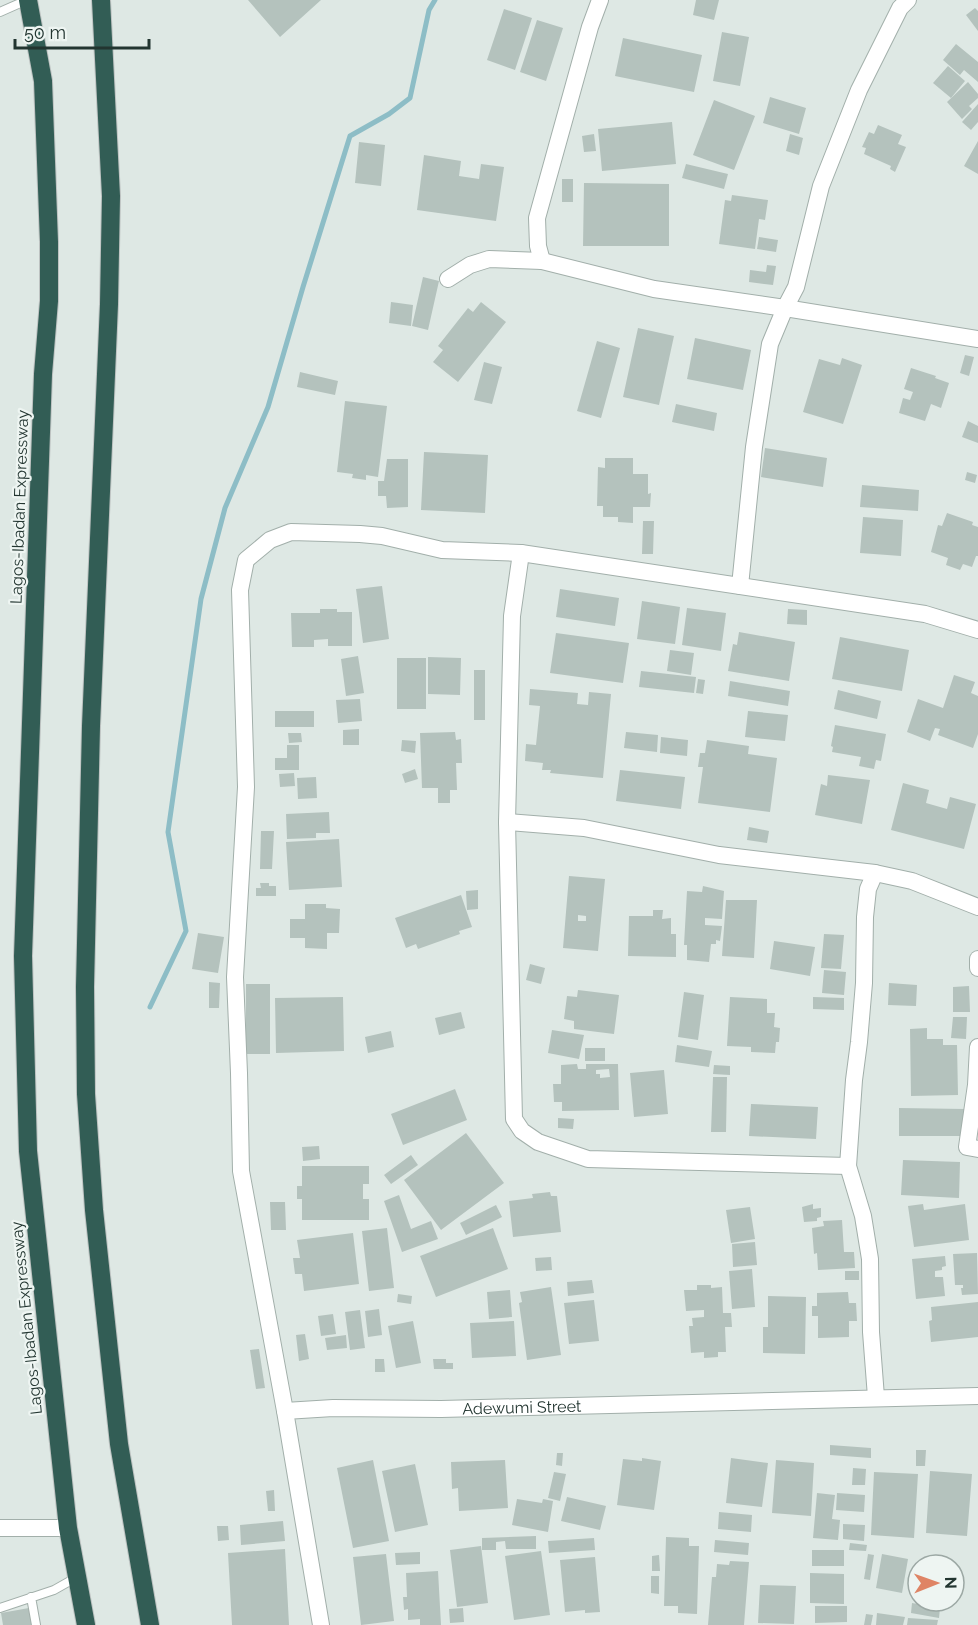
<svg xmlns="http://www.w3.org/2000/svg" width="978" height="1625" viewBox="0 0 978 1625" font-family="Raleway,sans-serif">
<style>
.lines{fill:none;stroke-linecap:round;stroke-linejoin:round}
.stream{stroke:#8dbdc6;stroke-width:5}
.building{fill:#b4c2bd;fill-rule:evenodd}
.service-casing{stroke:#a2afaa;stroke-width:10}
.minor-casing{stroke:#a2afaa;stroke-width:18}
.motorway-casing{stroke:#bdc2c1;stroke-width:20}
.service{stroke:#fff;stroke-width:8}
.minor{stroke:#fff;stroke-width:16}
.motorway{stroke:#325d55;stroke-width:18}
.labels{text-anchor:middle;stroke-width:4.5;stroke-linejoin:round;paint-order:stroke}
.street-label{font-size:16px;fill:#223530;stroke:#eef5f2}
</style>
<rect width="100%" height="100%" fill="#dee8e4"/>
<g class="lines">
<path class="stream" d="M150 1007 186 931 168 832 201 599 225 508 268 407 303 287 350 136 389 114 410 98 429 10 435 0"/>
</g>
<path class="building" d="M248 0H321L280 37Z
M696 0H719L714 20 693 15Z
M975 8 978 11V31L966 15Z
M504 9 532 18 515 70 487 60Z
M537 20 563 28 546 81 520 72Z
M722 32 749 37 740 86 713 81Z
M623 38 702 55 694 92 615 76Z
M956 44 978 62V82L964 70 960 75 943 60Z
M948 66 965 81 951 98 933 83Z
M968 82 978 94V98L969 106 972 109 962 119 947 102Z
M770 97 806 108 799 134 763 123Z
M714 100 755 116 734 170 693 155Z
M978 104V122L971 130 962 122Z
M672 122 676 164 602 171 598 129Z
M878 125 902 135 898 144 906 147 895 172 890 169 891 166 864 154 866 148 862 147 869 132 874 134Z
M594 134 596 151 584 152 582 136Z
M790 134 803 138 799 155 786 151Z
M978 141V174L964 166Z
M359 142 385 145 381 186 355 183Z
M424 155 461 161 459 176 479 179 481 164 504 167 496 221 417 210Z
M686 164 728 174 724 189 682 178Z
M562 179H573V202H562Z
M584 183 669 184V246H583Z
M732 195 768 200 765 220 759 219 755 249 719 244 725 200 731 201Z
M759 237 778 240 776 252 757 249Z
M767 265 776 266 773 285 749 282 750 270 766 272Z
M423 277 439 281 428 330 412 326Z
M391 302 413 305 411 326 389 323Z
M481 302 506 322 458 382 433 362 443 350 438 346 468 308 473 312Z
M638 328 674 336 659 405 623 397Z
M695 338 751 350 743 390 687 379Z
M597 341 620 348 601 418 577 411Z
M965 355 974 357 969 376 960 373Z
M842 358 862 365 843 424 803 412 819 359 840 365Z
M484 362 502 367 492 404 474 400Z
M911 368 936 376 935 378 949 383 941 408 931 404 925 421 899 413 903 398 910 400 913 392 904 389Z
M300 372 338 381 335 395 297 387Z
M345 401 387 406 378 477 366 475V480L352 478 353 474 337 472Z
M676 404 717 413 714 431 672 422Z
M968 421 978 426V443L962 437Z
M765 448 827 458 823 487 761 477Z
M424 452 488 455 485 513 421 510Z
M605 458H633V474H648V494L651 493 650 507H633V523L618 522V517H603V506H597L598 467 605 468Z
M387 459H408V507L387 508 386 496H378V481H384Z
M967 472 977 475 975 483 965 480Z
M862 485 919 490 918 511 860 507Z
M947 513 973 522 972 525 978 527V556H976L972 567 963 564 960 570 946 565 948 558 931 552 938 525 942 526Z
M863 517 903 520 901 556 860 553Z
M643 521H654L653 554H642Z
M382 586 389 639 363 643 356 589Z
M560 589 619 598 615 626 556 617Z
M642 601 680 607 675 644 637 639Z
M687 608 726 613 721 651 682 645Z
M320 609H337V612H352V646H328V639L314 640V647H292L291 613H320Z
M788 609 807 610V625L787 624Z
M739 632 795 642 789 681 728 671 733 644 737 645Z
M556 633 629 643 623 683 550 673Z
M840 637 909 650 902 691 832 679Z
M670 650 694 653 691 675 667 671Z
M358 656 364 693 346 696 341 659Z
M428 657 461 658 460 695 428 694Z
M397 658H426V709H397Z
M474 670H485V720H474Z
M641 671 696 677 694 693 639 687Z
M954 675 975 682 971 693 978 696V734L973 748 938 735 940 729 935 728 930 741 907 732 918 699 943 708Z
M698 679 705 680 703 694 696 693Z
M730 681 790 691 788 706 728 696Z
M530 689 578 693 577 704 588 705 589 692 611 694 603 778 550 773 551 770H542L543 763 525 761 526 744 536 745 540 706 529 705Z
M838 690 881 701 877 719 834 709Z
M360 699 362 721 338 723 336 700Z
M275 711H314V727H275Z
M748 711 788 715 785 741 745 737Z
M835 725 886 734 881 761 876 760 874 769 859 766 861 757 832 752 833 747 831 746Z
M359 729V745H343V730Z
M455 732 456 740 461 739 462 763H456L457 790H450V803H438V788H422L420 733Z
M626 732 658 735 657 752 624 748Z
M288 733H301L302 742 289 743Z
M661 737 688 740 687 756 660 753Z
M402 740 416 741 415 753 401 751Z
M707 740 749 746 748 754 777 758 770 812 698 803 703 767H698L700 753H705Z
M287 745H299V770H275V758H287Z
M415 769 418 779 405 783 402 774Z
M620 770 685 777 681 809 616 801Z
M294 773 295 786 280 787 279 774Z
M828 775 870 780 862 824 815 815 821 784 827 786Z
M316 777 317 798 298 799 297 778Z
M903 783 929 790 926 803 947 809 950 797 976 804 964 849 891 830Z
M329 812 330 833H316V838L287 839 286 814Z
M749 827 769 831 767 843 747 840Z
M261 831H274L272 869H260Z
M339 839 342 887 289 890 286 842Z
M569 876 605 879 598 951 563 948ZM578 915 586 916V921H578Z
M260 883H269V886H276V896H256V888H261Z
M703 886 724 891 722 919 705 918V925L722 926 720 941 716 940V944H711L709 962 687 960V945H684L687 891 702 892Z
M478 890V909L467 910 466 891Z
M461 895 472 927 459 931 460 934 418 949 416 944 406 948 395 918Z
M726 900H757L754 958 722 956Z
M305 904H326V908L340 909 339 933H327V949L305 948V938H290V919H305Z
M653 910H663L662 919 671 918V934H676V957L628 956 629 916H653Z
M198 933 224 937 218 973 192 969Z
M824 934 844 935 841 969 821 968Z
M774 941 815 947 810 976 770 969Z
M530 964 545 968 541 984 526 980Z
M824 970 846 972 844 995 822 993Z
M209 982 220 983 219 1008H209Z
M889 983 917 985 916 1006 888 1005Z
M246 984H270V1054H246Z
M969 986 970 1012H953V987Z
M578 990 619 995 614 1034 574 1029V1021L564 1019 567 996 577 997Z
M684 992 704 995 698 1040 678 1037Z
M343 997 344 1051 276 1053 275 998Z
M730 997 767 999V1013H775L774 1027 780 1028 779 1042H776L775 1053 751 1052V1047L727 1046Z
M813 997 844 998V1010L813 1009Z
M461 1012 465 1028 439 1035 435 1018Z
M953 1017H967L966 1039 951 1038Z
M927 1028V1039H943V1045H957L958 1095 911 1096 910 1029Z
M552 1030 584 1035 579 1059 548 1053Z
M391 1031 394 1047 368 1053 365 1037Z
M677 1045 712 1051 709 1067 675 1062Z
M585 1048H605V1061H585Z
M577 1064 578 1069H586V1064H618L619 1110 562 1111V1102H554L553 1084H561V1065ZM609 1069 610 1077 600 1078V1074H596V1070Z
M714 1065 730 1066V1075L713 1074Z
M664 1070 668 1114 634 1117 630 1073Z
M713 1077H727L726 1132H711Z
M455 1089 467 1120 403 1145 391 1114Z
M751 1104 818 1107 816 1139 749 1136Z
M899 1108 965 1109V1136H899Z
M558 1118 574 1119 573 1129 558 1128Z
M466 1133 504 1183 441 1230 404 1180Z
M319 1146 320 1159 303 1161 302 1147Z
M411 1155 418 1165 391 1184 384 1175Z
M903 1160 960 1162 959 1198 901 1195Z
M302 1166H369V1184H363V1199H369V1220H302V1199H297V1186H302Z
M550 1192 551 1196H557L561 1232 513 1237 509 1201 533 1198 532 1194Z
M399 1195 411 1229 431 1221 438 1239 402 1252 384 1201Z
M270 1202H285L286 1230H271Z
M813 1204V1209L821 1208V1217L817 1218V1221L804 1222 802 1207Z
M923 1204 924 1210 965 1204 969 1240 914 1247 908 1206Z
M496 1205 502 1217 466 1235 460 1223Z
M750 1207 755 1239 731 1243 726 1210Z
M842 1220 844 1252H854L855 1268 818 1270 817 1253 814 1254 812 1228 824 1226 823 1221Z
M387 1228 394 1288 369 1291 362 1231Z
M493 1228 508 1269 436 1297 420 1256Z
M353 1233 359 1284 304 1291 302 1274H295L293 1258H300L297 1240Z
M755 1242 757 1265 733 1267 732 1244Z
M977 1253 978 1294 962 1295 961 1288H963V1285H955L953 1254Z
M945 1256 946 1266 942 1267V1270L935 1271V1277H943L945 1296 916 1299 912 1259Z
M551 1257 552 1270 536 1271 535 1258Z
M752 1269 755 1307 732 1309 729 1271Z
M845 1271H859V1280H845Z
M592 1280 594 1293 568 1296 567 1282Z
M697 1285H711V1288L722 1287 723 1313H731L732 1327H725L726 1352H718V1357L704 1358V1352L691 1353 689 1326H693L692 1318 704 1317V1310L686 1311 684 1290H697Z
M551 1287 561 1355 527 1360 519 1303 522 1302 520 1292Z
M510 1290 512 1317 489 1319 487 1292Z
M848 1292 849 1303H856L857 1321H849V1337L818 1338V1316H812V1306H817V1293Z
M398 1294 412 1296 411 1304 397 1302Z
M768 1296 806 1297 805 1354 763 1353V1327H768Z
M594 1300 599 1341 569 1344 564 1303Z
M978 1302V1337L931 1342 929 1321 932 1320 931 1307Z
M379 1309 382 1335 368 1337 365 1311Z
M360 1310 365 1348 350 1350 345 1312Z
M333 1314 336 1334 321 1336 318 1316Z
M413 1321 421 1363 396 1368 388 1326Z
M514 1321 516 1356 472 1358 470 1323Z
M305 1334 309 1359 299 1361 296 1335Z
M346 1335 347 1348 327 1350 325 1338Z
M259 1349 265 1388 256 1389 250 1350Z
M375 1359H384L385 1372H375Z
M433 1359H446V1363H453V1369H434Z
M830 1445 871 1448V1458L830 1455Z
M916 1450H926L925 1466H916Z
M557 1453H563L562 1466 556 1465Z
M642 1458 661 1461 654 1510 617 1505 623 1459 642 1461Z
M731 1458 768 1463 762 1507 726 1503Z
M373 1460 389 1541 353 1548 337 1468Z
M505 1460 508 1508 459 1511 458 1488 452 1489 451 1462Z
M776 1460 814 1463 811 1516 772 1513Z
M415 1464 428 1525 395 1532 382 1471Z
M853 1468 866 1469 865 1485H852Z
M930 1471 972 1474 967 1536 926 1533Z
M554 1472 566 1474 560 1501 548 1498Z
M874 1472 918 1474 914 1538 871 1535Z
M274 1490 275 1511H268L266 1491Z
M817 1493 835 1495 832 1519 840 1520 838 1540 813 1538Z
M837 1493 865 1495 864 1512 836 1510Z
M567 1497 606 1506 600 1530 561 1521Z
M517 1499 542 1503 543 1499 553 1501 548 1532 512 1525Z
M719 1512 752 1515 751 1532 718 1529Z
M283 1521 285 1541 241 1545 240 1525Z
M843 1524 865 1525 864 1541 843 1539Z
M217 1526H228L229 1540 218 1541Z
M536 1536V1549H506L505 1541 496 1542V1550H482V1538Z
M666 1537 689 1538V1546H699L697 1614 678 1613V1606H664Z
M594 1538 595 1550 549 1553 548 1541Z
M715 1540 749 1543 748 1555 714 1552Z
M850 1543 867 1545 866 1551 849 1550Z
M481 1546 488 1603 457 1607 450 1550Z
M285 1549 289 1625H232L228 1553Z
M812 1550H844V1566H812Z
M541 1551 550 1615 514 1620 505 1556Z
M420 1552V1564L396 1565 395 1553Z
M386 1554 394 1621 361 1625 353 1557Z
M868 1554 874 1555 870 1580 864 1579Z
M882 1554 908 1559 902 1593 876 1588Z
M659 1555 660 1571H652V1556Z
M595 1557 600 1612 585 1613V1610L565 1612 560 1560Z
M730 1561 749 1562 744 1625H708L712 1577H716L717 1564 729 1565Z
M915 1563H918V1592H913Z
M438 1571 441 1625H420V1619L408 1620V1609L404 1610 403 1597H407L406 1573Z
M810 1573 844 1574V1604L810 1603Z
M651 1576H659V1594L651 1593Z
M760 1585 796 1586 794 1624 758 1623Z
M912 1603 940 1608 939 1618 911 1613Z
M815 1606H847V1622L815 1623Z
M29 1608 32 1625H3L1 1613Z
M463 1608 464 1622 450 1623 449 1609Z
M877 1613 905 1617 903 1625H876Z
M866 1614 873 1615 871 1625H864Z
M908 1618 938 1620 937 1625H907Z"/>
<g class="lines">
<g class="service-casing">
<path id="service" d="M0 12 27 0
M31 1597 36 1625
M0 1608 54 1590 77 1577"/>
</g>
<g class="minor-casing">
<g id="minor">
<path d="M542 261 538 246 537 218 590 27 600 0"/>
<path d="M448 279 470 265 489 259 542 261 654 289 785 308 978 339"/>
<path d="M521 553 512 616 507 822 514 1119 522 1131 538 1142 588 1159 848 1166"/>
<path d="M740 586 754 447 770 344 785 308 796 287 821 186 859 90 900 8 908 0"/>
<path d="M507 822 584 828 719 855 875 873 912 881 978 907"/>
<path d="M875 873 868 889 865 917 864 983 859 1042 854 1080 848 1166 863 1216 870 1259 871 1332 876 1397"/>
<path d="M978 959V968"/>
<path d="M978 1047 976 1085 967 1147 978 1149"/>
<path d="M285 1411 241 1171 239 1073 235 977 246 787 240 590 246 560 270 540 291 532 360 534 382 536 442 550 521 553 925 614 978 630"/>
<path d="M0 1528H68"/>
<path id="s1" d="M321 1625 285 1411 333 1408 441 1409 978 1396"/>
</g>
</g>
<g class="motorway-casing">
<path id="motorway" d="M28 0 43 81 49 242V301L43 374 23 956 28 1151 68 1528 86 1625
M101 0 111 196 109 304 91 726 85 987 86 1094 94 1210 119 1444 150 1625"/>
</g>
<use href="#service" class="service"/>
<use href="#minor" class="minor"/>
<use href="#motorway" class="motorway"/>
</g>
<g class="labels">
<g class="street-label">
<text transform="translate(19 507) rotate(-88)" y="6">Lagos-Ibadan Expressway</text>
<text transform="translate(26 1318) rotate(-96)" y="6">Lagos-Ibadan Expressway</text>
<text dy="6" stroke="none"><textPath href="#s1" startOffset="454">Adewumi Street</textPath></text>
</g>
</g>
<g transform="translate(936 1583) rotate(89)"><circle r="28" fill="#eef5f2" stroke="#9ca8a4" stroke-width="1.5"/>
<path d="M0-4.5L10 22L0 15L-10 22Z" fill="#df8465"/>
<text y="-9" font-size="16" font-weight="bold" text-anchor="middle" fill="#223530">N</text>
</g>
<path d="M15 39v9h134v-9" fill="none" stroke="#223530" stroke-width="3"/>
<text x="24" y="39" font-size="18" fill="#223530" stroke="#eef5f2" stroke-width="4.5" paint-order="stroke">50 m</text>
</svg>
